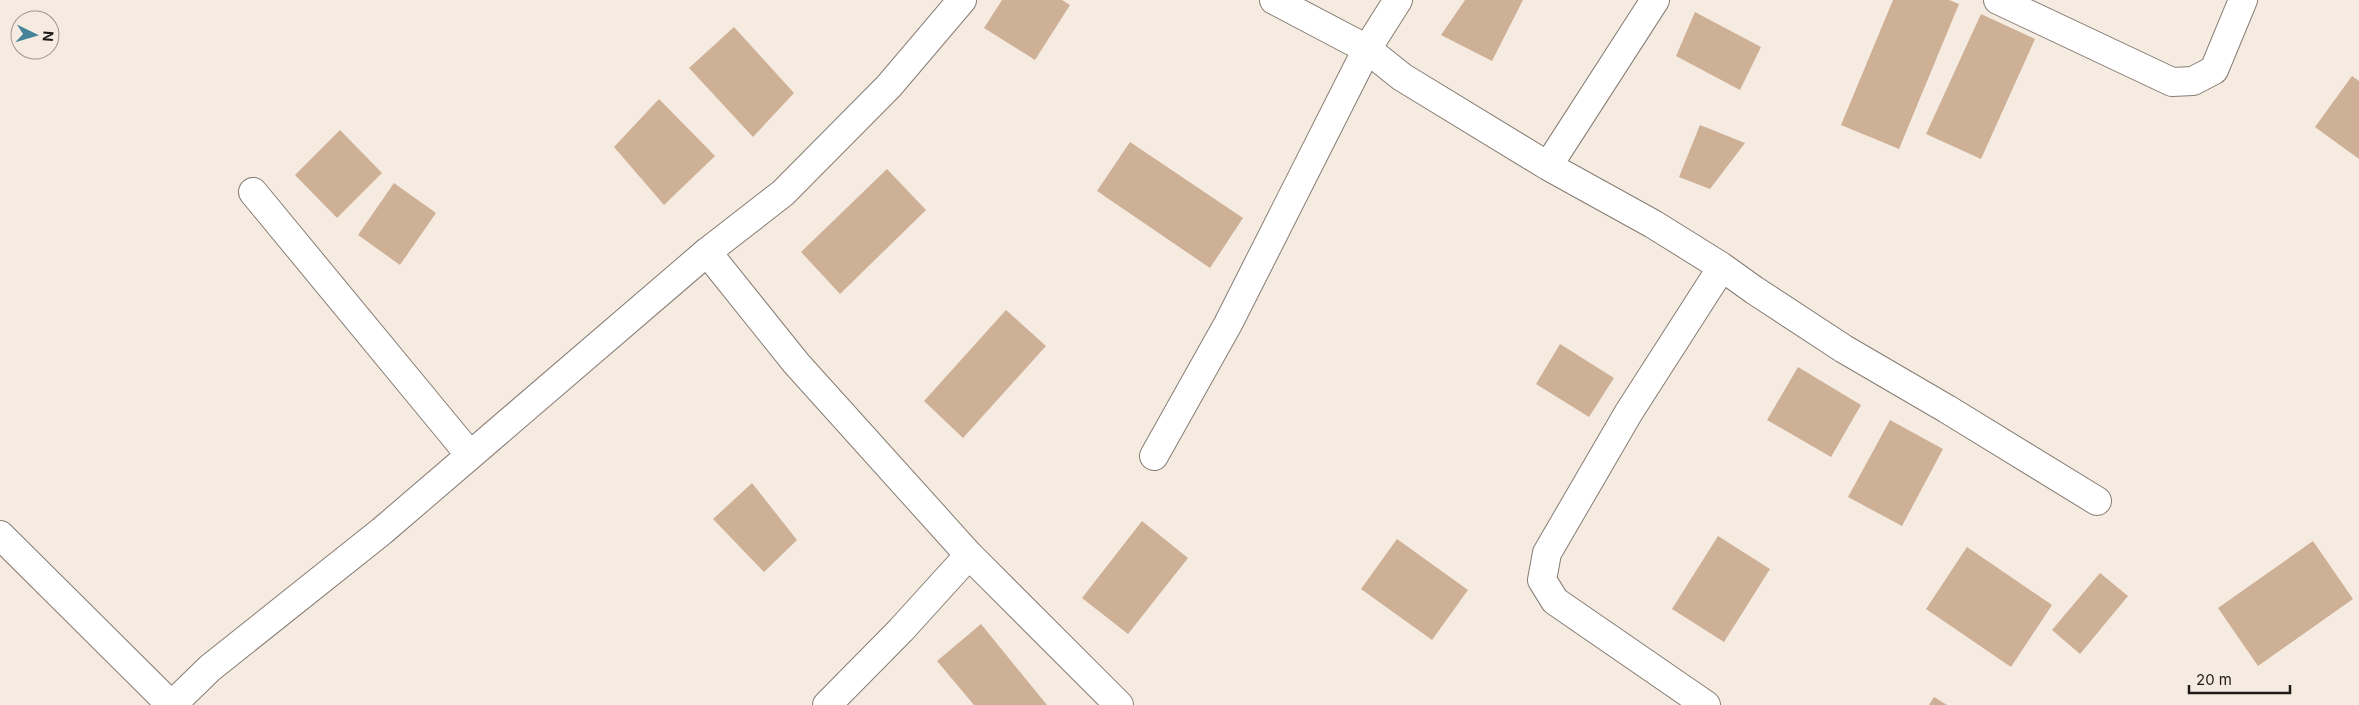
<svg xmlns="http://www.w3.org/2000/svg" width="2359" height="705" viewBox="0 0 2359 705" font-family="Inter,sans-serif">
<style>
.building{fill:#ceb096}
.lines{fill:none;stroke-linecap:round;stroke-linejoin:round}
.minor-casing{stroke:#867c73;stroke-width:30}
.tertiary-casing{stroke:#867c73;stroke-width:30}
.minor{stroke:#fff;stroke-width:28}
.tertiary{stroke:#fff;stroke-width:28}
</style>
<rect width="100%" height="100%" fill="#f6ebe1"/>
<path class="building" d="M1002 0H1062L1070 5 1035 60 984 28Z
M1465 0H1523L1492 61 1441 35Z
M1893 0H1949L1959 4 1899 149 1841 125Z
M1695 12 1761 47 1740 90 1676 56Z
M1981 14 2035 39 1981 159 1926 134Z
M734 27 794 93 753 137 689 68Z
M2352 76 2359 81V159L2315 127Z
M659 99 715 156 664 205 614 147Z
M1700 125 1745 143 1710 189 1679 177Z
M340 130 382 173 337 218 295 175Z
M1130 142 1243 218 1210 268 1097 191Z
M887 169 926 210 840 294 801 252Z
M394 183 436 213 400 265 358 235Z
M1006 310 1046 346 963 438 924 401Z
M1560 344 1614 378 1589 417 1536 384Z
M1798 367 1861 405 1831 457 1767 420Z
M1890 420 1943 449 1902 526 1848 497Z
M752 483 797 540 764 572 713 519Z
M1142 521 1188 558 1128 634 1082 598Z
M1718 536 1770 569 1724 642 1672 609Z
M1397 539 1468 590 1432 640 1361 589Z
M2313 541 2353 599 2258 666 2218 608Z
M1967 547 2052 605 2011 667 1926 609Z
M2100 573 2128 596 2080 654 2052 630Z
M981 624 1047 705H974L937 661Z
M1934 697 1947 705H1929Z"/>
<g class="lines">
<g class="minor-casing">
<path id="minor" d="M1274 0 1367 49 1402 77 1548 166 1653 224 1722 267 1754 290 1844 349 1947 409 2097 501
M1998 0 2172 82 2193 81 2214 70 2243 0
M1548 166 1655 0
M253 192 470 455
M1154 456 1228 324 1367 49 1398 0
M0 535 171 705
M172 705 210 668 382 531 707 252
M827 705 901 630 969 555
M1706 705 1555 601 1542 580 1547 553 1629 412 1722 267"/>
</g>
<g class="tertiary-casing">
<path id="tertiary" d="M962 0 889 86 783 193 707 252 796 363 969 555 1119 705"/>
</g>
<use href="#minor" class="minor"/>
<use href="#tertiary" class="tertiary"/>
</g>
<g transform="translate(35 35) rotate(95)"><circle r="24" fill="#f6ebe1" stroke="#a09790"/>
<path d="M0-4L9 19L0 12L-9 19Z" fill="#458398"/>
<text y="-8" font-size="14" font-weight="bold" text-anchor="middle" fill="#1e1a17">N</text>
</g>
<path d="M2189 685v8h101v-8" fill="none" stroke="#1e1a17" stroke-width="2.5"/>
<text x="2196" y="685" font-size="15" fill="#1e1a17" stroke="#f6ebe1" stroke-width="4" paint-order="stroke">20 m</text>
</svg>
